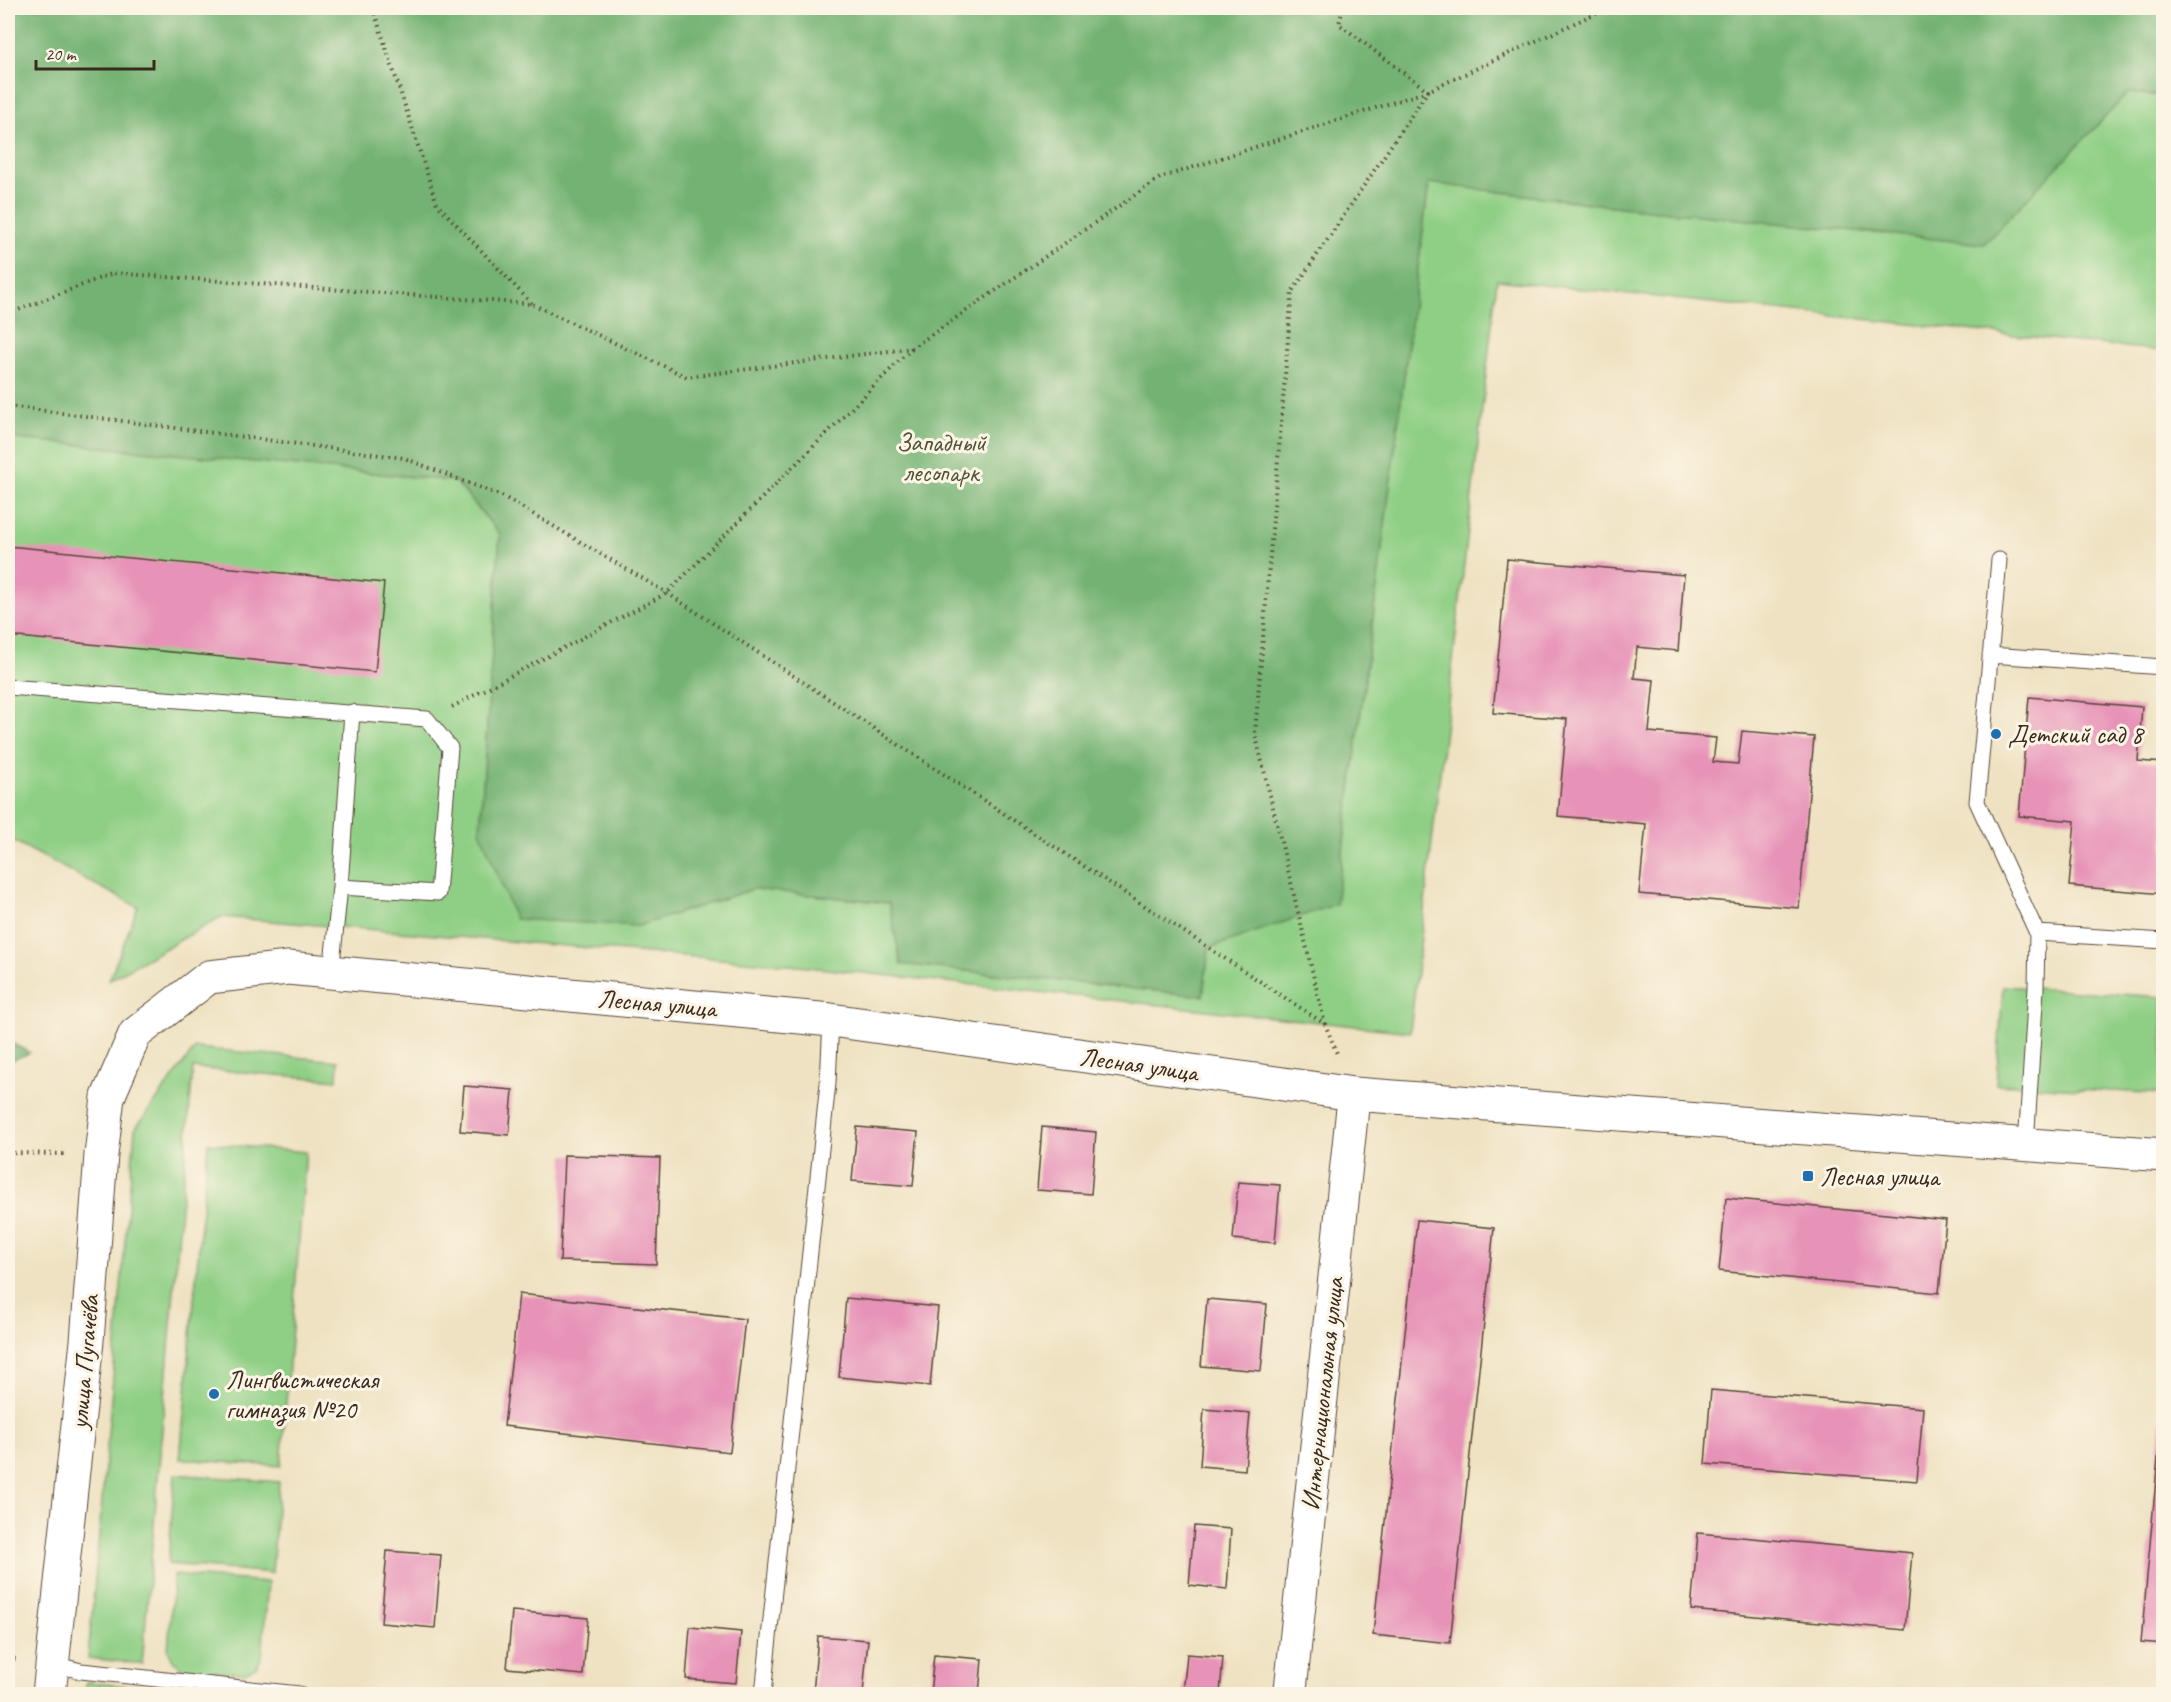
<svg xmlns="http://www.w3.org/2000/svg" width="2171" height="1702" viewBox="0 0 2171 1702" font-family="Caveat,sans-serif">
<style>
.green{fill:#8fcf85;stroke:#657c52;stroke-width:1.5}
.forest{fill:#73b272;stroke:#576e48;stroke-width:1.5}
.building{fill:#e793b8}
.lines{fill:none;stroke-linecap:round;stroke-linejoin:round}
.service-casing{stroke:#564637;stroke-width:17}
.minor-casing{stroke:#564637;stroke-width:34}
.tertiary-casing{stroke:#564637;stroke-width:35}
.path{stroke:#564637;stroke-width:4;stroke-dasharray:1.5 4.5;stroke-linecap:butt}
.service{stroke:#fff;stroke-width:15}
.minor{stroke:#fff;stroke-width:32}
.tertiary{stroke:#fff;stroke-width:33}
.poi-dot{fill:#1f6fb2;stroke:#fcf5e5;stroke-width:2}
.labels{text-anchor:middle;stroke-width:6;stroke-linejoin:round;paint-order:stroke}
.park-label{font-size:26px;fill:#505338;stroke:#fcf5e5}
.poi-label{font-size:26px;fill:#3b2a1e;stroke:#fcf5e5;text-anchor:start}
.street-label{font-size:26px;fill:#3b2a1e;stroke:#fcf5e5}
</style>
<rect width="100%" height="100%" fill="#fcf5e5"/>
<filter id="ink" filterUnits="userSpaceOnUse"><feTurbulence type="fractalNoise" baseFrequency=".0167" numOctaves="2"/><feDisplacementMap in="SourceGraphic" scale="12" xChannelSelector="R" yChannelSelector="G"/><feConvolveMatrix kernelMatrix="1 2 1 2 8 2 1 2 1" color-interpolation-filters="sRGB"/></filter>
<filter id="wash" filterUnits="userSpaceOnUse"><feTurbulence type="fractalNoise" baseFrequency=".008" numOctaves="4" result="noise"/><feDisplacementMap in="SourceGraphic" scale="24" xChannelSelector="R" yChannelSelector="G"/><feGaussianBlur stdDeviation="1.35" result="paint"/><feColorMatrix in="noise" values="0 0 0 0 0 0 0 0 0 0 0 0 0 0 0 0 0 1.4 0 .05"/><feComposite in="paint" operator="in"/></filter>
<g filter="url(#wash)">
<rect width="100%" height="100%" fill="#efe2c2"/>
<path class="green" d="M2128 93 2163 96V351L1497 280 1410 1032 780 964 221 917 109 980 138 907 8 838V438L455 481 500 534 480 831 638 926 753 889 890 903 901 964 1203 996 1209 948 1336 904 1429 183 1621 207 1983 244Z
M2003 986 2163 997V1094L1996 1084Z
M195 1048 338 1061 337 1080 193 1068 142 1664 88 1658 135 1129Z
M208 1143 306 1152 281 1466 180 1459Z
M175 1474 279 1482 272 1573 168 1564Z
M174 1575 268 1582 262 1657 256 1667 245 1673 184 1669 173 1661 168 1650Z
M86 1682 142 1687V1694H85Z"/>
<path class="forest" d="M8 8H2163L2164 96 2128 93 1984 244 1621 207 1429 183 1336 904 1209 948 1203 996 901 964 889 903 753 889 638 926 515 919 480 831 500 534 456 481 8 438Z
M8 1041 30 1053 8 1062Z"/>
<g id="blocks">
<path class="building" d="M8 546 384 583 375 672 8 636Z
M1507 559 1684 575 1678 651 1637 647 1634 678 1654 680 1649 732 1716 738 1713 762 1738 764 1742 731 1814 737 1799 908 1639 894 1646 824 1558 816 1567 719 1493 713Z
M2029 697 2142 707 2138 761 2164 763V894L2069 886 2075 821 2019 816Z
M464 1086 513 1090 509 1135 460 1131Z
M857 1127 918 1132 913 1186 852 1181Z
M1042 1127 1096 1132 1091 1194 1037 1190Z
M564 1155 660 1158 656 1264 560 1261Z
M1238 1182 1280 1185 1275 1243 1233 1239Z
M1726 1198 1946 1220 1939 1293 1719 1271Z
M1417 1220 1494 1228 1450 1643 1373 1635Z
M519 1294 745 1319 730 1452 504 1426Z
M846 1298 938 1307 930 1386 839 1377Z
M1207 1299 1267 1304 1261 1371 1201 1366Z
M1711 1390 1923 1408 1917 1481 1705 1464Z
M1204 1409 1250 1413 1245 1470 1200 1466Z
M2162 1414H2164V1644L2141 1642Z
M1194 1526 1231 1529 1227 1589 1189 1585Z
M1698 1533 1912 1553 1905 1630 1691 1610Z
M387 1551 441 1555 435 1628 381 1623Z
M512 1611 588 1618 583 1675 507 1668Z
M690 1627 741 1632 736 1683 686 1679Z
M818 1636 868 1640 863 1694H813Z
M1187 1654 1223 1657 1220 1694H1183Z
M934 1655 982 1659 979 1694H930Z"/>
</g>
</g>
<g filter="url(#ink)">
<use href="#blocks" fill-opacity="0" stroke="#564637" stroke-width="1.5"/>
<g class="lines">
<g class="service-casing">
<path id="service" d="M1999 560 1977 802 2037 933 2036 988 2026 1145
M1990 655 2164 667
M8 687 427 719 450 748 438 893 340 887
M2037 933 2164 941
M331 973 340 887 352 712
M53 1664 81 1671 299 1694
M763 1694 828 1083 831 1020"/>
</g>
<g class="minor-casing">
<path id="minor" d="M1290 1694 1354 1094"/>
</g>
<g class="tertiary-casing">
<path id="tertiary" d="M49 1694 87 1341 101 1155 108 1097 135 1034 209 977 288 968 831 1020 1354 1094 2164 1155"/>
</g>
<path class="path" d="M373 8 437 204 532 304
M8 314 113 273 532 304 687 377 912 348 1160 178 1428 91 1607 8
M8 406 404 458 504 497 667 593 1325 1024 1338 1056
M452 707 667 593 912 348
M1325 1024 1255 733 1292 292 1428 91 1339 24 1343 8
M8 1153 64 1154
M8 1164 12 1154
M8 1658 16 1659"/>
<use href="#service" class="service"/>
<use href="#minor" class="minor"/>
<use href="#tertiary" class="tertiary"/>
</g>
</g>
<g class="poi-dot">
<circle cx="1996" cy="734" r="6"/>
<rect x="1802" y="1170" width="12" height="12" rx="3"/>
<circle cx="214" cy="1394" r="6"/>
</g>
<g class="labels">
<g class="park-label">
<text x="941" y="451">Западный<tspan x="941" dy="30">лесопарк</tspan></text>
</g>
<g class="poi-label">
<text x="2008" y="743">Детский сад 8</text>
<text x="1820" y="1185">Лесная улица</text>
<text x="226" y="1388">Лингвистическая<tspan x="226" dy="30">гимназия №20</tspan></text>
</g>
<g class="street-label">
<text transform="translate(657 1003) rotate(5)" y="9">Лесная улица</text>
<text transform="translate(1139 1064) rotate(8)" y="9">Лесная улица</text>
<text transform="translate(84 1362) rotate(-85)" y="9">улица Пугачёва</text>
<text transform="translate(1322 1394) rotate(-84)" y="9">Интернациональная улица</text>
</g>
</g>
<rect width="2171" height="1702" fill="none" stroke="#fcf5e5" stroke-width="30"/>
<path d="M36 60v9h118v-9" fill="none" stroke="#3b2a1e" stroke-width="3"/>
<text x="45" y="60" font-size="18" fill="#3b2a1e" stroke="#fcf5e5" stroke-width="4.5" paint-order="stroke">20 m</text>
</svg>
